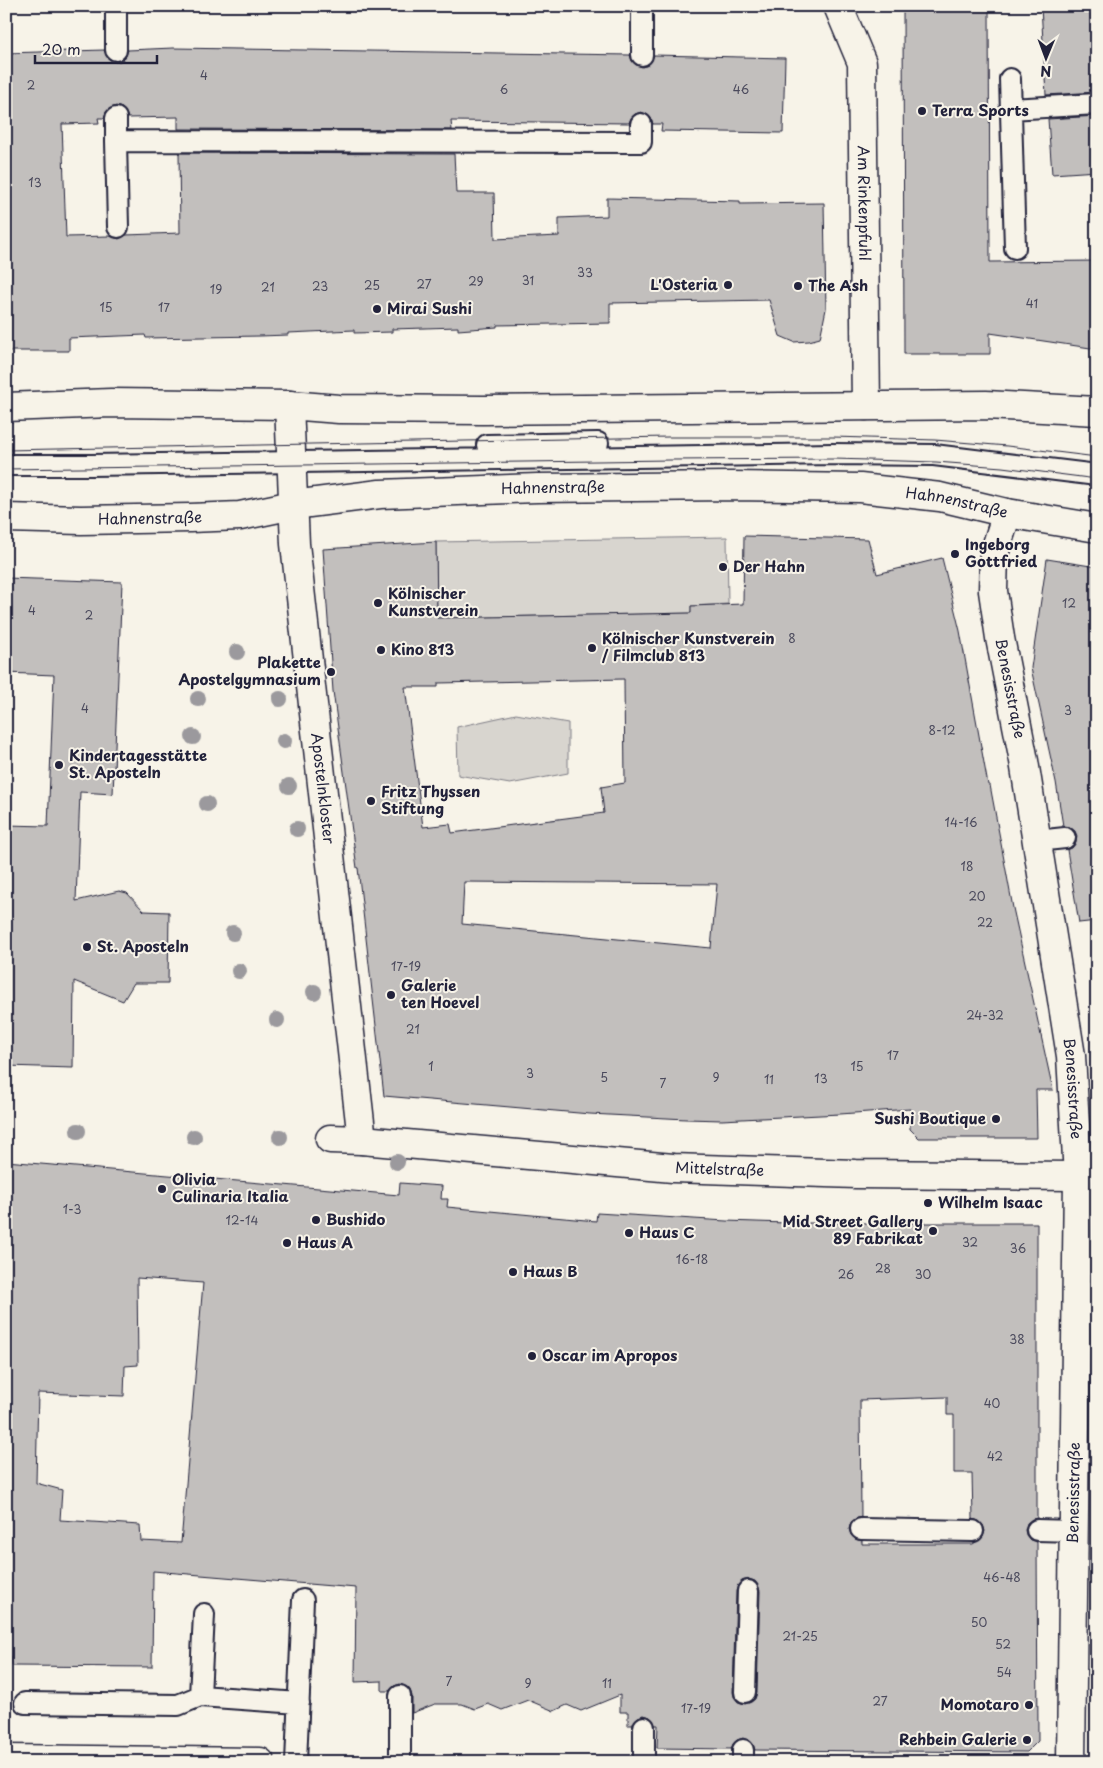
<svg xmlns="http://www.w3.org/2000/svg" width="1103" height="1768" viewBox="0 0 1103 1768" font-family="'Playpen Sans',sans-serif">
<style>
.green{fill:#d8d5cf;stroke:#7d7c85}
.building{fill:#c2bfbd;stroke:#22223b;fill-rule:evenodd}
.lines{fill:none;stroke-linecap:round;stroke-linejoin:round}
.lane-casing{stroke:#22223b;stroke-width:24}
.street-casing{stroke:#22223b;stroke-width:31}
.secondary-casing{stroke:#22223b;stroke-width:31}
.lane{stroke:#f7f3e8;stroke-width:20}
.street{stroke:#f7f3e8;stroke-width:28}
.secondary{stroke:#f7f3e8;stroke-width:28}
.tram{stroke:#22223b;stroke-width:1}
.tree{fill:#9b999d}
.poi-dot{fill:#22223b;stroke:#f7f3e8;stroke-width:2}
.labels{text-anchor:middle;stroke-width:4;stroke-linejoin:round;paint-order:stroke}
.number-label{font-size:12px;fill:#4a495c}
.poi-label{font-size:15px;font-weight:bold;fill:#22223b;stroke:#f7f3e8;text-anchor:start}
.street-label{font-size:15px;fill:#22223b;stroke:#f7f3e8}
</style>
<rect width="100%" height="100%" fill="#f7f3e8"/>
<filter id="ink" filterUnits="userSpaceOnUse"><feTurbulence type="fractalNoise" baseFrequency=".02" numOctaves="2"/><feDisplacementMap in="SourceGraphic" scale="10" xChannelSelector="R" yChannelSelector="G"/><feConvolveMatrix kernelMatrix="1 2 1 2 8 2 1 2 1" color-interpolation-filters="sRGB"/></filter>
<g filter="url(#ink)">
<path class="green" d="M727 537 728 604 691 606V613L437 618 436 542Z
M516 714 568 723V773L510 784 458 775 457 727Z"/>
<path class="building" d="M903 6H989L990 262 1097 261V349L990 333V354H904Z
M1041 6H1097V92L1046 95Z
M173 48 630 55 632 61 637 65 642 67 648 65 652 60 654 55 785 58 783 133 661 131 662 124H653L651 118 646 114 641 112 635 114 631 118 629 123 451 121 452 130 178 129V117L128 118 126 113 122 108 116 106 111 108 106 112 104 118H98L99 123 62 124 66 237 110 236 119 239 126 235 180 233 179 153 454 154 456 193H494L495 239 559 236V218L607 216V198L740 201V204L824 203 826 309 820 338 809 341 794 342 780 336 769 300 610 303V323L497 325V327L458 330V327L392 329V332L354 333V330L288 333V335L260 336 146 338 145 335 69 338V351H6V53L104 50 106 55 110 60 116 62 121 60 126 56 128 50Z
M1097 116V171L1052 174 1048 119Z
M744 536 868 539 877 574 942 558 960 631 988 785H990L1013 908 1053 1090H1036L1037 1138H919L910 1129V1109L840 1114 722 1120 686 1119 590 1114 384 1096 358 868H357L333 691 323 549 436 542 437 618 691 613V606L743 604ZM624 679 625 783 601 787 604 813 452 833 450 824 423 827 405 687H438V683ZM464 882 717 884 711 948 462 924Z
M1047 559 1097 567V921L1079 923 1067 850 1072 848 1076 843 1077 836 1075 831 1070 827 1063 826 1056 782 1031 668Z
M6 578 122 582 113 794 80 792 76 901 119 891 127 893 144 911 169 912 168 983H134L123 1001 74 981 73 1068 6 1066V825L48 826 54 675 6 673Z
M6 1161 399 1195 400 1183 442 1186 441 1199H448L447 1207 596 1221 597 1213 726 1221 786 1223H1037V1518L1032 1519 1027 1523 1025 1530 1026 1535 1030 1540 1037 1542 1038 1741 1027 1752 755 1750 753 1744 748 1740 743 1738 737 1740 733 1744 731 1749 657 1748 658 1725H655L650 1717 644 1715 638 1717 633 1725H628V1712H620V1695L581 1711 567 1705 554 1711 528 1700 502 1710 488 1704 475 1709 462 1704H435L412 1713V1696L410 1690 405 1686 400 1684 394 1686 389 1691H382V1681L355 1682 356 1588 153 1571 152 1667 12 1666 11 1656H6ZM137 1278 203 1283 181 1543 141 1541 140 1525 60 1520 62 1490 36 1483 38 1393 124 1396 125 1366 138 1365ZM947 1397V1415H954V1473H972L973 1519 979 1521 983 1525 985 1531 983 1537 973 1544H862V1541L855 1539 851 1535 849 1529 851 1522 855 1519 861 1517 860 1400ZM749 1579 755 1581 758 1585 760 1591 757 1692 755 1699 751 1702 745 1704 738 1702 734 1697 733 1692 736 1591 738 1585 742 1581Z"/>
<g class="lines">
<g class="lane-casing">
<path id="lane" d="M116 6V50
M642 55V6
M1010 79 1015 248
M1010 109 1097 104
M116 118V141L641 142V124
M116 141 118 227
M487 445 598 443
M6 465H91L832 454 934 455 1097 475
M1037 841 1065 838
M861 1529 973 1531
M1037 1530 1074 1531
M745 1692 748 1591
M200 1696 204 1614
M25 1703 178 1705 200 1696 299 1703
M296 1762 303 1600
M400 1762V1696
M644 1762V1727
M743 1762V1750"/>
</g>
<g class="street-casing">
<g id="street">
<path id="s1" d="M838 6 862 63 866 406"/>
<path id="s2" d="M289 405 295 544 362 1140"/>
<path id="s3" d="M1007 513 994 554 993 591 1000 638 1024 761 1071 1056 1078 1176 1071 1762"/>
<path id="s4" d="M330 1139 362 1140 673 1168 856 1174 1078 1176"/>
<path d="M6 1759 260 1762"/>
</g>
</g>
<g class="secondary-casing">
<g id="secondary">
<path d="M6 407 111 403 289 405 339 409 483 410 986 405 1097 411"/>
<path id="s5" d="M6 518 81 520 190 518 240 516 293 505 380 494 537 488 731 486 860 488 940 497 1007 513 1097 528"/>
</g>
</g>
<use href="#lane" class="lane"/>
<use href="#street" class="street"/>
<use href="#secondary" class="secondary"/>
<path class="tram" d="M6 450 668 437H833L935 440 1007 446 1097 457
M6 469 671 460 834 459 936 462 1002 467 1097 479"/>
</g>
<g class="tree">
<circle cx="237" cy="652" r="8"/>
<circle cx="198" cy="699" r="8"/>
<circle cx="280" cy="699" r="8"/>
<circle cx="193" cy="737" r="8"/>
<circle cx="284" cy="741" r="8"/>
<circle cx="289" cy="786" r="8"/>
<circle cx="207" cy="804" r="8"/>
<circle cx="297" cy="829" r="8"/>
<circle cx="233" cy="933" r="8"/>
<circle cx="239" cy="971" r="8"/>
<circle cx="314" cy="992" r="8"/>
<circle cx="277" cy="1020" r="8"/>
<circle cx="78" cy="1131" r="8"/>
<circle cx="194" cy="1137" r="8"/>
<circle cx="280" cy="1137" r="8"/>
<circle cx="397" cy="1162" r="8"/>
</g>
</g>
<g class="poi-dot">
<circle cx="922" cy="111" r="5"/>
<circle cx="728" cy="285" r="5"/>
<circle cx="798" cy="286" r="5"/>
<circle cx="377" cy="309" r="5"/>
<circle cx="955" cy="554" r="5"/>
<circle cx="723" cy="567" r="5"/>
<circle cx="378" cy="603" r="5"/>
<circle cx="592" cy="648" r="5"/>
<circle cx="381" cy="650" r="5"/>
<circle cx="331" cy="672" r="5"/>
<circle cx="59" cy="765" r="5"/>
<circle cx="371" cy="801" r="5"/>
<circle cx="87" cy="947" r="5"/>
<circle cx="391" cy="995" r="5"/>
<circle cx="996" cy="1119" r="5"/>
<circle cx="162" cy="1189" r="5"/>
<circle cx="928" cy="1203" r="5"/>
<circle cx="316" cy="1220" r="5"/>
<circle cx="933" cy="1231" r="5"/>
<circle cx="629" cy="1233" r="5"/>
<circle cx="287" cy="1243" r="5"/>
<circle cx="513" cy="1272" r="5"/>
<circle cx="532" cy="1356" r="5"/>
<circle cx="1029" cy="1705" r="5"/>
<circle cx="1027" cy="1740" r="5"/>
</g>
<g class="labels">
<g class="number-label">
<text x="204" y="80">4</text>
<text x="31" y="90">2</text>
<text x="504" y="94">6</text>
<text x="741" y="94">46</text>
<text x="35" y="187">13</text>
<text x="585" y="277">33</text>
<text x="528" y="285">31</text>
<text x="476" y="286">29</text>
<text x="424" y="289">27</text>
<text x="372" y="290">25</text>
<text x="320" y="291">23</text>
<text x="268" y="292">21</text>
<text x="216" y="294">19</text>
<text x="1032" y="308">41</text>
<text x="106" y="312">15</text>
<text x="164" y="312">17</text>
<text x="1069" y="608">12</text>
<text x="32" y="615">4</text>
<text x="89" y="620">2</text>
<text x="792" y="643">8</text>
<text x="85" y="713">4</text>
<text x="1068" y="715">3</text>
<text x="942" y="735">8-12</text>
<text x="961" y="827">14-16</text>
<text x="967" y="871">18</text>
<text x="977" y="901">20</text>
<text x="985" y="927">22</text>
<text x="406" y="971">17-19</text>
<text x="985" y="1020">24-32</text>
<text x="413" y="1034">21</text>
<text x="893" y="1060">17</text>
<text x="431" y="1071">1</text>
<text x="857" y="1071">15</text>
<text x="530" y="1078">3</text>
<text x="604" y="1082">5</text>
<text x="716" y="1082">9</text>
<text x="821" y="1083">13</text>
<text x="769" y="1084">11</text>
<text x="663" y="1088">7</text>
<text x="72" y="1214">1-3</text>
<text x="242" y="1225">12-14</text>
<text x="970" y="1247">32</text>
<text x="1018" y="1253">36</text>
<text x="692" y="1264">16-18</text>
<text x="883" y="1273">28</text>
<text x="846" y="1279">26</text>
<text x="923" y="1279">30</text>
<text x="1017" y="1344">38</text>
<text x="992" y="1408">40</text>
<text x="995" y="1461">42</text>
<text x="1002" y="1582">46-48</text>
<text x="979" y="1627">50</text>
<text x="800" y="1641">21-25</text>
<text x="1003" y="1649">52</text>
<text x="1004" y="1677">54</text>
<text x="449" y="1686">7</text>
<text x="528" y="1688">9</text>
<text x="607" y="1688">11</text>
<text x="880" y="1706">27</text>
<text x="696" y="1713">17-19</text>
</g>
<g class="poi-label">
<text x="932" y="116">Terra Sports</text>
<text x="718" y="290" text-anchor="end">L'Osteria</text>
<text x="808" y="291">The Ash</text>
<text x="387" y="314">Mirai Sushi</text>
<text x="965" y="550">Ingeborg<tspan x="965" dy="17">Gottfried</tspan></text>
<text x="733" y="572">Der Hahn</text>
<text x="388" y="599">Kölnischer<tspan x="388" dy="17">Kunstverein</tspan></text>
<text x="602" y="644">Kölnischer Kunstverein<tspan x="602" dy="17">/ Filmclub 813</tspan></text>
<text x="391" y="655">Kino 813</text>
<text x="321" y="668" text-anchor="end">Plakette<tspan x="321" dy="17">Apostelgymnasium</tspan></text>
<text x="69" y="761">Kindertagesstätte<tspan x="69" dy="17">St. Aposteln</tspan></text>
<text x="381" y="797">Fritz Thyssen<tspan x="381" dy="17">Stiftung</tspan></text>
<text x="97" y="952">St. Aposteln</text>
<text x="401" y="991">Galerie<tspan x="401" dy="17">ten Hoevel</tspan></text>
<text x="986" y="1124" text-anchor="end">Sushi Boutique</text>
<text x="172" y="1185">Olivia<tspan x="172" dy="17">Culinaria Italia</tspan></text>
<text x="938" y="1208">Wilhelm Isaac</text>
<text x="326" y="1225">Bushido</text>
<text x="923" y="1227" text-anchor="end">Mid Street Gallery<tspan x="923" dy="17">89 Fabrikat</tspan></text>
<text x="639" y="1238">Haus C</text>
<text x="297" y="1248">Haus A</text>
<text x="523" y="1277">Haus B</text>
<text x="542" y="1361">Oscar im Apropos</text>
<text x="1019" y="1710" text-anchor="end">Momotaro</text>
<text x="1017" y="1745" text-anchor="end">Rehbein Galerie</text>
</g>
<g class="street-label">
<text dy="5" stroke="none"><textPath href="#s1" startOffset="202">Am Rinkenpfuhl</textPath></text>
<text dy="5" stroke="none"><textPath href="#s5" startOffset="549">Hahnenstraße</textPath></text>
<text dy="5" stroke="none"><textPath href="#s5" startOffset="954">Hahnenstraße</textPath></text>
<text dy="5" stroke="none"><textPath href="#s5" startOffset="144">Hahnenstraße</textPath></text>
<text dy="5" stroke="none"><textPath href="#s3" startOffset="179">Benesisstraße</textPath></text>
<text dy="5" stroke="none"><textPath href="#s2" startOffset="385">Apostelnkloster</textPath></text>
<text dy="5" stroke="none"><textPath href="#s3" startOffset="584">Benesisstraße</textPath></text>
<text dy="5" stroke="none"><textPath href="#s4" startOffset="391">Mittelstraße</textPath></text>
<text transform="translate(1074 1493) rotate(-89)" y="5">Benesisstraße</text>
</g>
</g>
<rect width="1103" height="1768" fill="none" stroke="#f7f3e8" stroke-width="25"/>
<rect x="12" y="12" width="1078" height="1743" fill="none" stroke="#22223b" stroke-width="2" filter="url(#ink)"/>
<g transform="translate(1046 58) rotate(181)" stroke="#f7f3e8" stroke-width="4" paint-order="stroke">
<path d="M0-4L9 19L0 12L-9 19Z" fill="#22223b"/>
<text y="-8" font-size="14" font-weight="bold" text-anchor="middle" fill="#22223b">N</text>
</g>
<path d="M35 55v8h122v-8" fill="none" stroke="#22223b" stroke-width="2.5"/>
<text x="42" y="55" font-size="15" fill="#22223b" stroke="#f7f3e8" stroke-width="4" paint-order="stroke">20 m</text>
</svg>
